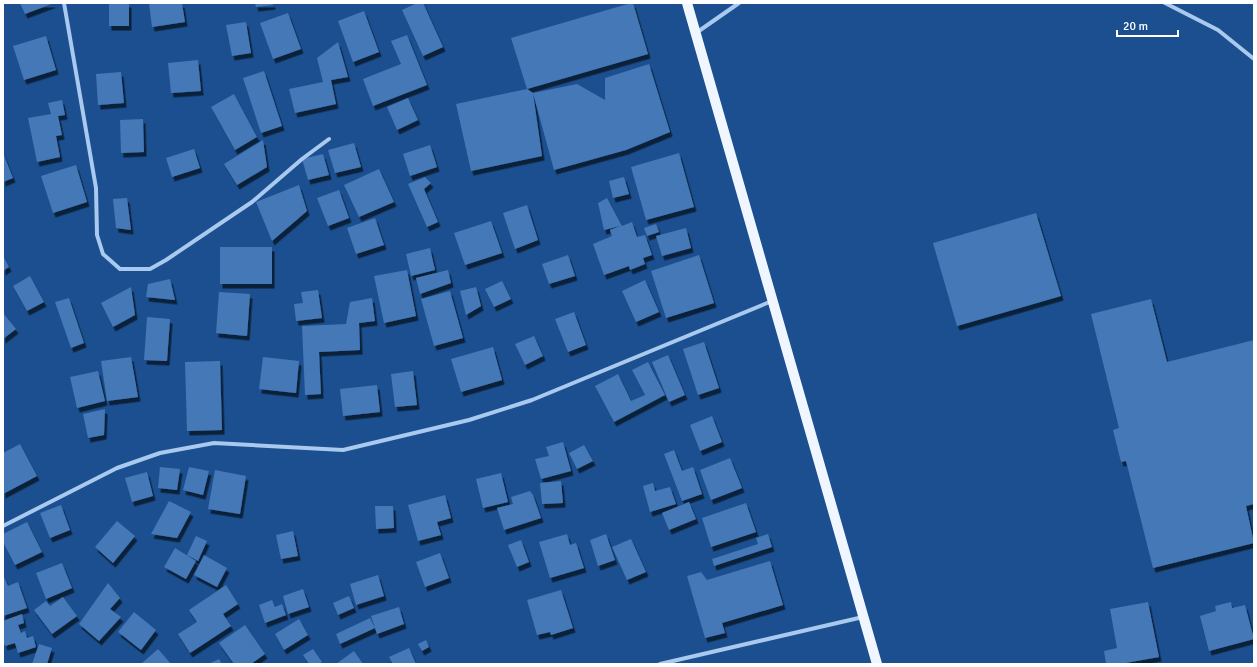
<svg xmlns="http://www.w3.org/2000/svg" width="1257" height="667" viewBox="0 0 1257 667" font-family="Signika,sans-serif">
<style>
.building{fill:#4478b7;filter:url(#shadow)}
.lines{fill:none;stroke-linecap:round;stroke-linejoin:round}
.minor{stroke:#a9c9ee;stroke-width:4}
.primary{stroke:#f0f6ff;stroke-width:10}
</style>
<defs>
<filter id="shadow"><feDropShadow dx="2.5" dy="4.5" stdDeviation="0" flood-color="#0009"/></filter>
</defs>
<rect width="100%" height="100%" fill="#1b4f8f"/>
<path class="building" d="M20 3H54L25 14Z
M109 3H129V26H109Z
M149 3H182L185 22 152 27Z
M255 3H273V5L256 7Z
M417 3H423L443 47 423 56 402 10Z
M631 3H633L648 54 527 89 511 38Z
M364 11 379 52 353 62 338 21Z
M288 13 301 49 273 59 260 23Z
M246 22 251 53 232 56 226 25Z
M407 35 427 85 373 106 363 79 401 64 391 41Z
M46 36 56 70 24 80 13 46Z
M338 42 348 77 331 80 336 104 295 113 289 89 323 82 317 58Z
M198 60 201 91 171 93 168 63Z
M649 64 670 132 626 150 554 170 533 93 577 84 605 100V78Z
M264 71 282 126 261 133 243 78Z
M121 72 124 103 98 105 96 74Z
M527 89 533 93 542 156 471 171 456 104Z
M234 94 257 137 235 150 211 107Z
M408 98 418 120 397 130 387 107Z
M62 100 65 115 58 116 62 135 56 136 60 157 37 162 28 118 51 114 48 103Z
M143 119 144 152 121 153 120 120Z
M263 140 267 167 237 185 224 164Z
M354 143 361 167 335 173 328 150Z
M430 145 437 167 410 176 403 154Z
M194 149 200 168 172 177 166 158Z
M3 153 13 178 3 182Z
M679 153 694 207 646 220 631 167Z
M323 154 329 175 308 180 302 159Z
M76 165 87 202 53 213 41 176Z
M379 169 394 202 359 217 344 185Z
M425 177 431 183 424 189 438 222 427 227 408 184Z
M624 177 629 194 613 198 609 181Z
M299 185 307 211 272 241 256 202Z
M339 190 349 218 328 226 317 198Z
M127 198 131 230 116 228 113 199Z
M607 198 622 226 632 222 637 237 645 235 652 255 643 258 645 264 630 270 629 266 604 275 593 244 612 236 610 230 620 226 604 230 598 203Z
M527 205 538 240 515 249 503 213Z
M1036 213 1061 296 957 326 933 243Z
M375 218 384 245 356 254 347 228Z
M491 221 502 253 465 265 454 233Z
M656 224 659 232 647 236 644 228Z
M686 228 691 248 662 256 656 236Z
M220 247H272V284H220Z
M430 248 435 270 411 276 406 254Z
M568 255 575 276 549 284 542 264Z
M699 255 714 303 666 318 651 271Z
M3 256 9 267 3 271Z
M407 270 416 316 384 323 374 276Z
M448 270 451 283 420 294 416 278Z
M30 276 44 302 27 311 13 286Z
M170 279 175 300 146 297 148 284Z
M645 280 659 312 636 322 622 291Z
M502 281 511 299 494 307 485 289Z
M131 287 135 315 113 327 101 303Z
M476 287 481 306 466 315 460 291Z
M318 290 322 318 296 321 294 304 303 303 301 292Z
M450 291 463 338 434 346 421 299Z
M219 292 250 294 247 336 216 333Z
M69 298 84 343 71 348 55 302Z
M372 298 375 321 359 323 360 350 319 352 321 394 305 395 302 326 346 324 350 302Z
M1151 299 1167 362 1254 340V504L1246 506 1254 543 1153 568 1126 461 1121 462 1113 430 1119 428 1091 314Z
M574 312 586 345 568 352 555 319Z
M3 313 16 329 3 339Z
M147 317 170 319 167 361 144 360Z
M534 336 543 356 525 365 515 344Z
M704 342 719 388 698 395 683 349Z
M493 347 502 380 461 392 451 359Z
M668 355 685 395 669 402 652 362Z
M131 357 138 397 107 401 101 361Z
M263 357 299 361 296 393 259 389Z
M220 361 222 430 187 431 185 362Z
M648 362 665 395 614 422 595 386 618 374 631 401 645 395 632 370Z
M98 371 105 401 77 408 70 377Z
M413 371 417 405 395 407 391 374Z
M377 385 380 412 343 416 340 389Z
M105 409 104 435 88 438 83 414Z
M712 416 722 442 700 451 690 425Z
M563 442 571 471 541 479 535 459 549 456 546 447Z
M20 444 37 476 3 494V453Z
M584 445 593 461 577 469 569 453Z
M674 450 682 471 693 467 702 494 682 501 664 454Z
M730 458 742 488 711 500 700 470Z
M160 467 180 469 177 490 158 488Z
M189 467 209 471 203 495 183 490Z
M215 470 246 476 240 514 208 509Z
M147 472 153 496 132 502 125 478Z
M501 473 508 502 483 508 476 479Z
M561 481 563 503 542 504 540 483Z
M653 483 655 491 670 487 676 504 650 512 643 486Z
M530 491 533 495 541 518 504 530 497 508 513 504 511 497Z
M445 495 451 518 437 522 441 535 418 541 408 505Z
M169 501 191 512 177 538 151 534Z
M689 502 696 519 669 530 662 513Z
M746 503 756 532 711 547 702 518Z
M61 505 70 530 50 538 40 513Z
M375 506H393L394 528 376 529Z
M117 521 135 536 113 563 95 547Z
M27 522 42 552 15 565 3 542V534Z
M293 531 298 556 281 559 276 535Z
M567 534 570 545 576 543 584 568 550 578 539 542Z
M606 534 615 560 598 566 590 540Z
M768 534 772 547 714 566 712 559 758 544 756 538Z
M196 536 207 541 198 561 187 555Z
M631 539 646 572 627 580 612 547Z
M521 540 529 562 517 567 508 545Z
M175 548 196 561 186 579 164 567Z
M440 553 449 578 425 587 416 562Z
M204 555 227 568 217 587 194 575Z
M770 561 783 605 722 623 725 633 705 638 687 576 701 572 707 580Z
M62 563 72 588 46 599 36 573Z
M378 575 384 596 356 605 350 584Z
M4 577 8 586 18 582 27 608 3 616Z
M108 583 120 598 110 609 121 617 99 641 79 624Z
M226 585 238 604 223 614 231 626 190 653 178 634 197 622 189 610Z
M303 589 309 607 288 614 283 596Z
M561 590 573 628 551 635 550 632 537 635 527 600Z
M349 596 354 608 338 615 333 603Z
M63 597 77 616 52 634 34 610 46 601 50 606Z
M272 600 275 607 282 604 286 615 265 623 259 605Z
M1148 602 1159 657 1120 664H1106L1104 651 1117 648 1110 609Z
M1231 602 1232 608 1245 605 1254 639 1209 651 1200 616 1216 611 1215 606Z
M399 607 404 624 377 634 371 616Z
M134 612 156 630 141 650 118 632Z
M22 614 24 623 18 625 21 633 25 631 27 638 33 636 36 647 18 653 15 643 5 646 3 640V621Z
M370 618 375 628 340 644 336 634Z
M299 619 308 635 284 650 275 634Z
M245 625 265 654 251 664H234L219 643Z
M426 640 429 647 422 651 418 644Z
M39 644 52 648 47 664H32Z
M409 648 416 664H393L389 657Z
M158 649 171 664H141Z
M313 649 322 662 319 664H309L303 655Z
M354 651 363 664H336Z
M219 659 222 664H208Z"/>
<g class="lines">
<path class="minor" d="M64 3 96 188 97 235 103 254 120 269H150L166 260 252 202 302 159 329 139
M1165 3 1218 30 1254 59
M696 33 739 3
M3 526 117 468 160 453 214 443 343 450 469 420 532 400 772 301
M660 664 863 617"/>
<path class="primary" d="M687 3 877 664"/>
</g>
<rect width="1257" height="667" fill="none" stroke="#ffffff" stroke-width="8"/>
<path d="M1117 30v6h61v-6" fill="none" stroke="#ffffff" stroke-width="2"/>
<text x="1123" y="30" font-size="12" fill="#ffffff" stroke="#1b4f8f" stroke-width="3" paint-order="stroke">20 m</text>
</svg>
